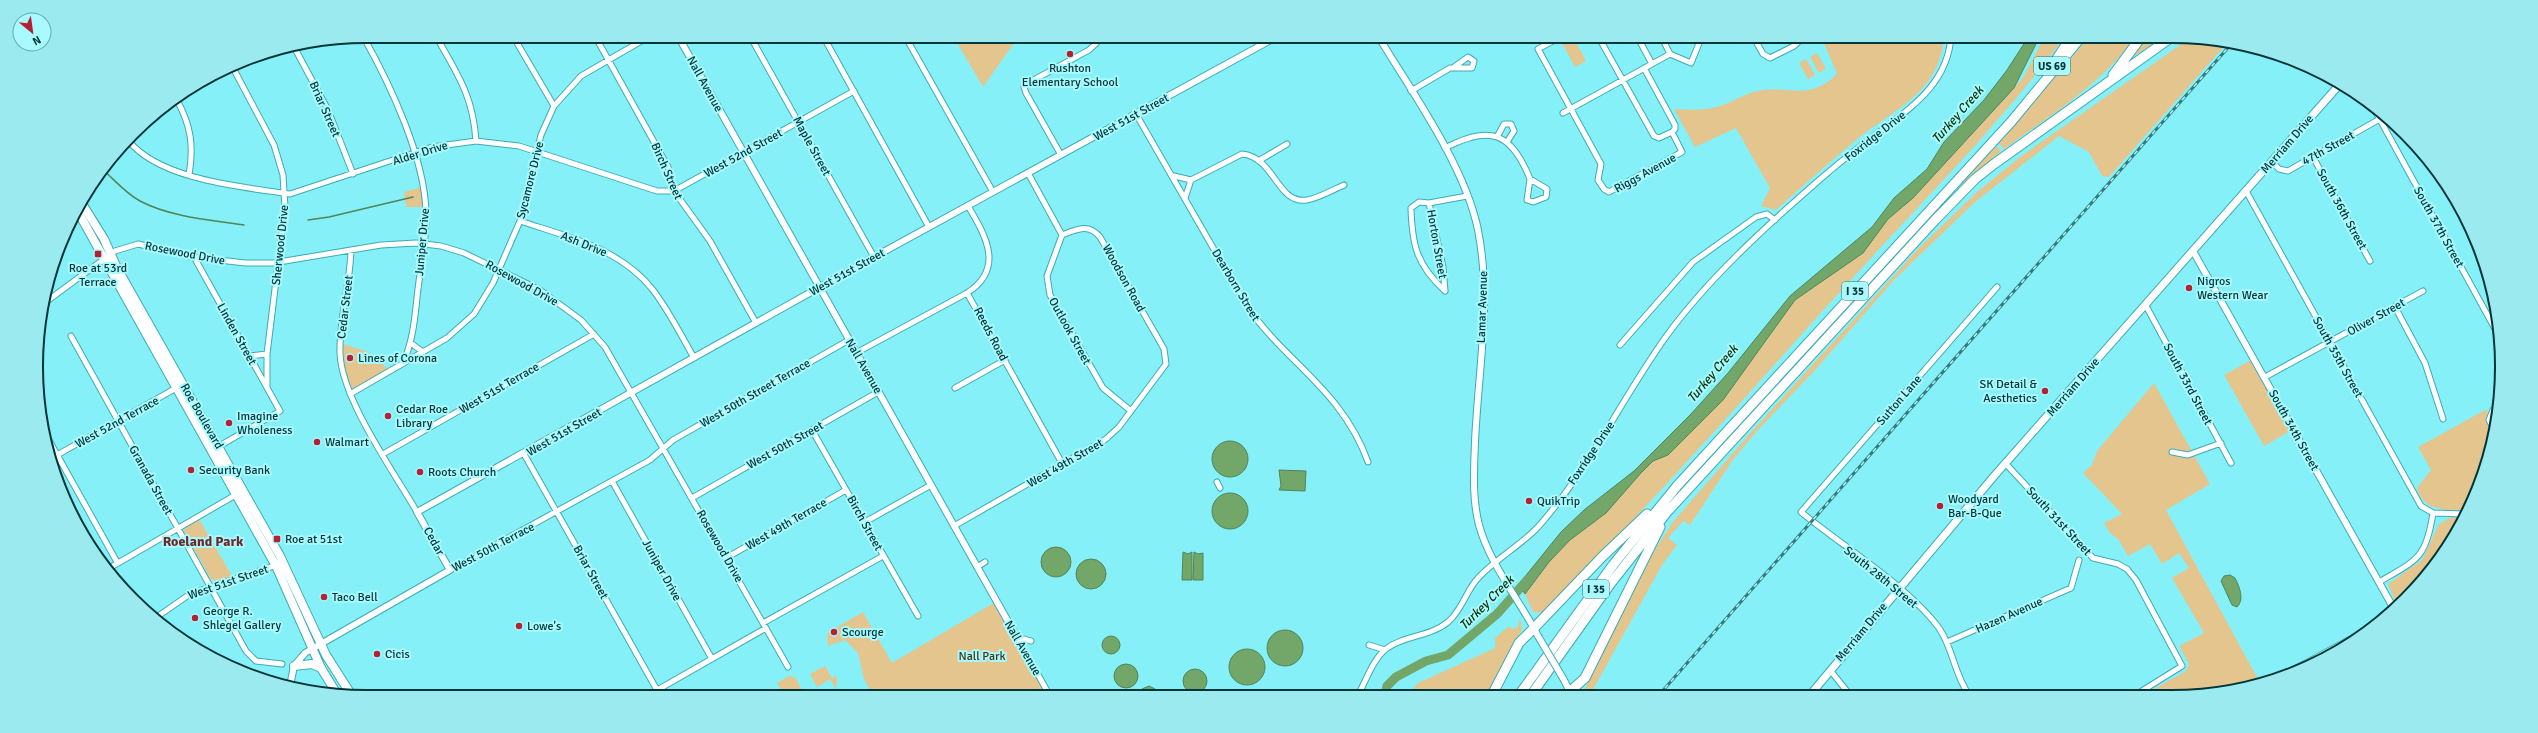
<svg xmlns="http://www.w3.org/2000/svg" width="2538" height="733" viewBox="0 0 2538 733" font-family="Signika,sans-serif">
<style>
.green{fill:#e5c58e}
.water{fill:#72a769;stroke:#50855a}
.lines{fill:none;stroke-linecap:round;stroke-linejoin:round}
.stream{stroke:#50855a;stroke-width:1.5}
.river{stroke:#72a769;stroke-width:9}
.minor-casing{stroke:#3cacb3;stroke-width:7}
.tertiary-casing{stroke:#3cacb3;stroke-width:8}
.secondary-casing{stroke:#3cacb3;stroke-width:9}
.primary-casing{stroke:#3cacb3;stroke-width:10}
.motorway-casing{stroke:#3cacb3;stroke-width:11}
.minor{stroke:#fff;stroke-width:5}
.tertiary{stroke:#fff;stroke-width:6}
.secondary{stroke:#fff;stroke-width:7}
.primary{stroke:#fff;stroke-width:8}
.motorway{stroke:#fff;stroke-width:9}
.rail-casing{stroke:#337b7f;stroke-width:3}
.rail{stroke:#a8faff;stroke-width:1.5;stroke-dasharray:4.5;stroke-linecap:butt}
.tertiary-bridge-casing{stroke:#3cacb3;stroke-width:8;stroke-linecap:butt}
.tertiary-bridge{stroke:#fff;stroke-width:6}
.poi-dot{fill:#b32133;stroke:#a8faff;stroke-width:1.5}
.labels{text-anchor:middle;stroke-width:4;stroke-linejoin:round;paint-order:stroke}
.shield{fill:#a8faff;stroke:#347074;stroke-width:1}
.shield-label{font-size:11px;font-weight:bold;fill:#023538}
.poi-label{font-size:12px;fill:#023538;stroke:#a8faff;text-anchor:start}
.street-label{font-size:12px;fill:#023538;stroke:#a8faff}
.park-label{font-size:12px;fill:#433211;stroke:#a8faff}
.water-label{font-size:13px;font-style:italic;fill:#0d3207;stroke:#a8faff}
.quarter-label{font-size:14px;font-weight:bold;fill:#6e282a;stroke:#a8faff}
.rim{fill:none;stroke:#023538;stroke-width:2}
</style>
<rect width="100%" height="100%" fill="#85f0f7"/>
<path class="green" d="M953 36H1019L983 87Z
M1821 36H1944C1940 94 1893 109 1855 141 1828 163 1802 187 1776 210L1761 206 1770 188 1736 128 1695 147 1674 109C1691 110 1707 111 1723 105 1737 100 1747 92 1763 90 1794 87 1810 100 1837 74Z
M2045 36H2065C2001 124 1921 202 1848 283 1747 394 1649 508 1542 613L1533 612 1525 594 1549 562 1570 540 1606 513 1641 473 1653 461 1668 455 1727 394 1795 300 1863 253 1888 219 1913 198 1941 168 1952 152 1963 144 2023 78Z
M2090 36H2136C2102 84 2051 115 2004 149L1998 143Z
M2146 36H2164L2127 61Z
M1573 37 1586 61 1575 67 1562 43Z
M2190 38 2228 42 2109 177 2102 176 2089 152 2059 136 1975 202 1895 279 1816 369 1757 431 1732 461 1690 525 1683 521 1668 538 1677 545 1662 565 1590 695H1582L1649 559 1672 523 1753 430 1918 249 1977 192 2020 157Z
M1817 53 1826 69 1819 73 1810 57Z
M1806 59 1815 75 1808 79 1799 63Z
M1996 146 2001 151 1963 184 1962 183Z
M422 187 424 207H406L404 192Z
M343 344 368 352 389 370 353 391 344 371Z
M2253 359 2292 430 2264 446 2224 375Z
M2154 383 2210 484 2166 510 2259 681 2214 694H2145L2186 671 2189 664 2179 646 2204 633 2172 578 2189 568 2179 553 2162 564 2150 544 2128 556 2119 540 2110 533 2104 523 2122 514 2083 473 2092 465 2097 451Z
M2487 409 2488 422 2495 434 2466 510C2446 510 2424 512 2417 488L2431 470 2418 447Z
M2452 517H2463L2458 532 2397 606 2388 584 2422 560 2439 524Z
M199 519 232 576 216 582 210 578 184 531 186 527Z
M997 601 1050 696H873L864 679 858 653 845 640 828 646 827 633 863 612 892 663Z
M1520 617 1522 629 1488 695H1412L1411 691 1418 683 1495 648V638L1509 626 1512 629 1518 627Z
M825 666 832 678 836 676 837 678 836 691 832 696 826 695 836 689 830 679 817 687 810 674Z
M789 676 795 677 802 690 791 696H785L777 683Z"/>
<path class="water" d="M2029 36H2040L2014 88 1913 198 1888 219 1863 253 1795 300 1723 400 1668 455 1653 461 1641 473 1606 513 1570 540 1549 562 1525 594 1519 584 1561 532 1584 510 1634 471 1691 414 1728 373 1790 296 1872 227 1894 198 1927 169 1944 142 1984 100 2007 70Z
M1212 459a18 18 0 1 1 36 0a18 18 0 1 1-36 0Z
M1279 470 1306 471 1305 491 1279 490 1281 486Z
M1212 511a18 18 0 1 1 36 0a18 18 0 1 1-36 0Z
M1041 562a15 15 0 1 1 30 0a15 15 0 1 1-30 0Z
M1183 552 1188 554 1192 552V580H1182Z
M1194 552 1198 554 1203 553V580H1193Z
M1076 574a15 15 0 1 1 30 0a15 15 0 1 1-30 0Z
M2230 575 2235 578C2239 586 2245 599 2237 607L2232 605 2221 581 2224 576Z
M1267 648a18 18 0 1 1 36 0a18 18 0 1 1-36 0Z
M1102 645a9 9 0 1 1 18 0a9 9 0 1 1-18 0Z
M1229 667a18 18 0 1 1 36 0a18 18 0 1 1-36 0Z
M1114 676a12 12 0 1 1 24 0a12 12 0 1 1-24 0Z
M1183 681a12 12 0 1 1 24 0a12 12 0 1 1-24 0Z
M1149 686 1155 689 1158 696H1140L1142 689Z"/>
<g class="lines">
<path class="stream" d="M102 169C115 180 125 193 140 201 170 217 211 220 244 225
M308 220 329 217 413 197"/>
<path class="river" d="M1385 695 1387 686 1396 677 1426 661 1448 655 1497 614 1529 578"/>
<g class="minor-casing">
<path id="minor" d="M363 36C390 84 425 158 426 213 427 238 421 264 418 289 415 314 414 339 403 363
M436 36C457 74 473 95 476 141
M513 36 554 106
M595 36 668 167 674 191 710 241 756 323
M750 36 874 257
M823 36 929 227
M905 36 993 192
M1109 36 1117 40 1123 36
M1562 36 1538 49 1601 164 1598 180 1604 189 1609 192 1682 152 1672 132 1675 129V125L1644 68
M1598 36 1654 136 1659 138 1672 132
M1637 36 1652 64
M1661 36 1670 54 1691 63 1702 36
M1753 36 1763 54 1770 58 1794 46 1805 36
M293 45 328 110 353 174
M232 66 274 145 283 175 285 207 267 354V387
M1411 91 1450 68H1472L1474 61 1468 57 1454 67
M177 100C191 126 194 146 189 175
M2373 107 2499 336
M1563 113 1670 54
M1136 114 1246 305C1286 363 1342 390 1368 462
M1497 137 1504 124H1511L1514 131 1507 142
M128 140C159 180 243 187 290 194L432 147 476 141 519 146 657 191H674L854 91
M1445 148C1489 125 1511 131 1530 179
M1061 155 1026 93 1024 87 1028 83 1089 50 1104 36
M2313 157 2370 261
M1260 160 1287 144
M2272 162 2279 169 2288 171 2385 116
M1028 173 1062 235 1047 276 1050 295 1103 388 1131 411
M1174 176 1191 180 1242 154C1275 157 1277 205 1307 200 1319 198 1332 190 1344 185
M1530 179 1547 189 1546 197 1533 202 1527 200Z
M2246 191 2421 506 2433 513 2464 514
M1185 198 1191 180
M1429 203 1443 267 1445 291
M520 221C568 237 620 248 653 290 669 311 681 335 694 358
M351 250C350 285 339 319 340 353 341 398 394 472 417 512
M194 257 280 411 216 448
M1445 291C1417 265 1412 246 1411 208L1419 202 1429 203 1467 196
M967 293 1063 465
M43 304 115 251 138 244 194 257 245 263H273L381 245 416 243 441 246 464 253 540 290 581 320 605 347 788 667
M2145 304 2231 463
M2395 307 2425 363 2443 419
M71 336 246 651 256 661 282 664
M412 344 423 352
M1620 345 1693 262 1756 217 1767 214 1775 220
M856 353 967 293C1005 269 986 236 968 206
M249 356 267 354
M2265 377 2423 291
M955 388 1005 360
M350 394 447 338 474 314 493 283 520 221 541 135 554 106 581 76 650 36
M812 430 918 616
M2495 431 2489 420 2493 410 2498 406
M46 435 117 562
M2172 452 2188 455 2221 443
M383 454 594 334
M524 454 657 690
M50 459 178 387
M2006 464 2093 558 2118 564 2127 569 2136 580 2182 666 2137 694
M612 481 712 659
M1217 482 1220 488
M692 498 878 392
M865 522 931 485
M954 526 1106 439 1119 427 1166 364 1164 349 1100 237C1089 223 1077 229 1062 235
M726 558 846 490
M977 567 985 562
M106 570 239 493
M450 570 650 460 673 440 849 340
M2379 582C2417 560 2426 559 2433 513
M154 619 190 594 277 565
M763 623 883 556
M1031 641 1024 639 1019 641 1050 696
M1947 642 2071 588 2079 560
M1369 645 1385 650
M1830 670 1850 695
M2291 671 2369 629
M1358 695C1366 681 1373 659 1386 649 1404 635 1430 637 1448 622 1463 609 1466 590 1479 577 1497 558 1520 546 1538 527 1588 471 1621 400 1665 338 1707 280 1763 229 1817 182 1835 166 1854 151 1874 136 1909 109 1948 85 1951 36
M1969 695C1954 674 1953 648 1939 628 1908 586 1842 546 1801 512L1997 287
M645 697 766 628"/>
</g>
<g class="tertiary-casing">
<path id="tertiary" d="M678 36 1019 641
M1378 36C1412 92 1465 166 1478 230 1492 300 1478 372 1475 442 1474 470 1472 498 1479 525 1490 565 1519 599 1538 636
M2193 251 2394 609
M1564 680 1571 694
M290 686 294 666 305 653 450 570 417 512 874 257 1278 36"/>
</g>
<g class="secondary-casing">
<path id="secondary" d="M1810 695 1995 475 2340 84"/>
</g>
<g class="primary-casing">
<path id="primary" d="M81 202 104 239 117 268 280 556 326 655 352 696
M77 210 276 566 321 668 337 694
M294 666 312 664 321 668"/>
</g>
<g class="motorway-casing">
<path id="motorway" d="M2056 60 2072 36
M2113 75 2142 36
M1492 695 1519 643 1534 628 1602 557 1647 514
M1519 695 1613 565 1677 486 2011 122 2082 36
M1531 695 1611 583 1667 512 1935 220 1975 179 1994 164 2173 36
M1566 695 1585 678 1660 527"/>
</g>
<use href="#minor" class="minor"/>
<use href="#tertiary" class="tertiary"/>
<use href="#secondary" class="secondary"/>
<use href="#primary" class="primary"/>
<use href="#motorway" class="motorway"/>
<g class="rail-casing">
<path id="rail" d="M1659 695 2233 42"/>
</g>
<use href="#rail" class="rail"/>
<g class="tertiary-bridge-casing">
<path id="tertiary-bridge" d="M1538 636 1564 680"/>
</g>
<use href="#tertiary-bridge" class="tertiary-bridge"/>
</g>
<g class="poi-dot">
<circle cx="1070" cy="54" r="4"/>
<rect x="94" y="250" width="8" height="8" rx="2"/>
<circle cx="2189" cy="288" r="4"/>
<circle cx="350" cy="358" r="4"/>
<circle cx="2045" cy="391" r="4"/>
<circle cx="388" cy="416" r="4"/>
<circle cx="229" cy="423" r="4"/>
<circle cx="317" cy="442" r="4"/>
<circle cx="191" cy="470" r="4"/>
<circle cx="420" cy="472" r="4"/>
<circle cx="1529" cy="501" r="4"/>
<circle cx="1940" cy="506" r="4"/>
<rect x="273" y="535" width="8" height="8" rx="2"/>
<circle cx="324" cy="597" r="4"/>
<circle cx="195" cy="618" r="4"/>
<circle cx="519" cy="626" r="4"/>
<circle cx="834" cy="632" r="4"/>
<circle cx="377" cy="654" r="4"/>
</g>
<g class="labels">
<g class="shield">
<rect x="2034" y="57" width="36" height="18" rx="3"/>
<rect x="1842" y="282" width="26" height="18" rx="3"/>
<rect x="1583" y="580" width="26" height="18" rx="3"/>
</g>
<g class="shield-label">
<text x="2052" y="70">US 69</text>
<text x="1855" y="295">I 35</text>
<text x="1596" y="593">I 35</text>
</g>
<g class="poi-label">
<text x="1070" y="72" text-anchor="middle">Rushton<tspan x="1070" dy="14">Elementary School</tspan></text>
<text x="98" y="272" text-anchor="middle">Roe at 53rd<tspan x="98" dy="14">Terrace</tspan></text>
<text x="2197" y="285">Nigros<tspan x="2197" dy="14">Western Wear</tspan></text>
<text x="358" y="362">Lines of Corona</text>
<text x="2037" y="388" text-anchor="end">SK Detail &amp;<tspan x="2037" dy="14">Aesthetics</tspan></text>
<text x="396" y="413">Cedar Roe<tspan x="396" dy="14">Library</tspan></text>
<text x="237" y="420">Imagine<tspan x="237" dy="14">Wholeness</tspan></text>
<text x="325" y="446">Walmart</text>
<text x="199" y="474">Security Bank</text>
<text x="428" y="476">Roots Church</text>
<text x="1948" y="503">Woodyard<tspan x="1948" dy="14">Bar-B-Que</tspan></text>
<text x="1537" y="505">QuikTrip</text>
<text x="285" y="543">Roe at 51st</text>
<text x="332" y="601">Taco Bell</text>
<text x="203" y="615">George R.<tspan x="203" dy="14">Shlegel Gallery</tspan></text>
<text x="527" y="630">Lowe's</text>
<text x="842" y="636">Scourge</text>
<text x="385" y="658">Cicis</text>
</g>
<g class="street-label">
<text transform="translate(705 84) rotate(61)" y="4">Nall Avenue</text>
<text transform="translate(325 109) rotate(66)" y="4">Briar Street</text>
<text transform="translate(1131 117) rotate(-29)" y="4">West 51st Street</text>
<text transform="translate(1875 136) rotate(-38)" y="4">Foxridge Drive</text>
<text transform="translate(2287 144) rotate(-49)" y="4">Merriam Drive</text>
<text transform="translate(812 146) rotate(61)" y="4">Maple Street</text>
<text transform="translate(2328 148) rotate(-29)" y="4">47th Street</text>
<text transform="translate(420 153) rotate(-17)" y="4">Alder Drive</text>
<text transform="translate(743 153) rotate(-29)" y="4">West 52nd Street</text>
<text transform="translate(667 171) rotate(66)" y="4">Birch Street</text>
<text transform="translate(1645 173) rotate(-29)" y="4">Riggs Avenue</text>
<text transform="translate(530 180) rotate(-76)" y="4">Sycamore Drive</text>
<text transform="translate(2342 209) rotate(61)" y="4">South 36th Street</text>
<text transform="translate(2439 227) rotate(61)" y="4">South 37th Street</text>
<text transform="translate(422 242) rotate(-85)" y="4">Juniper Drive</text>
<text transform="translate(584 244) rotate(22)" y="4">Ash Drive</text>
<text transform="translate(1437 244) rotate(80)" y="4">Horton Street</text>
<text transform="translate(280 245) rotate(-84)" y="4">Sherwood Drive</text>
<text transform="translate(185 253) rotate(11)" y="4">Rosewood Drive</text>
<text transform="translate(847 272) rotate(-29)" y="4">West 51st Street</text>
<text transform="translate(1124 278) rotate(61)" y="4">Woodson Road</text>
<text transform="translate(522 283) rotate(29)" y="4">Rosewood Drive</text>
<text transform="translate(1236 285) rotate(59)" y="4">Dearborn Street</text>
<text transform="translate(345 307) rotate(-83)" y="4">Cedar Street</text>
<text transform="translate(1482 307) rotate(-88)" y="4">Lamar Avenue</text>
<text transform="translate(2376 317) rotate(-29)" y="4">Oliver Street</text>
<text transform="translate(1070 331) rotate(61)" y="4">Outlook Street</text>
<text transform="translate(237 334) rotate(61)" y="4">Linden Street</text>
<text transform="translate(991 334) rotate(62)" y="4">Reeds Road</text>
<text transform="translate(2338 357) rotate(61)" y="4">South 35th Street</text>
<text transform="translate(864 366) rotate(60)" y="4">Nall Avenue</text>
<text transform="translate(2188 384) rotate(62)" y="4">South 33rd Street</text>
<text transform="translate(2073 387) rotate(-49)" y="4">Merriam Drive</text>
<text transform="translate(499 388) rotate(-30)" y="4">West 51st Terrace</text>
<text transform="translate(755 393) rotate(-30)" y="4">West 50th Street Terrace</text>
<text transform="translate(1899 400) rotate(-49)" y="4">Sutton Lane</text>
<text transform="translate(202 416) rotate(60)" y="4">Roe Boulevard</text>
<text transform="translate(117 422) rotate(-29)" y="4">West 52nd Terrace</text>
<text transform="translate(2294 430) rotate(61)" y="4">South 34th Street</text>
<text transform="translate(564 432) rotate(-30)" y="4">West 51st Street</text>
<text transform="translate(785 445) rotate(-29)" y="4">West 50th Street</text>
<text transform="translate(1591 453) rotate(-56)" y="4">Foxridge Drive</text>
<text transform="translate(1065 463) rotate(-30)" y="4">West 49th Street</text>
<text transform="translate(151 480) rotate(61)" y="4">Granada Street</text>
<text transform="translate(2059 521) rotate(47)" y="4">South 31st Street</text>
<text transform="translate(865 523) rotate(61)" y="4">Birch Street</text>
<text transform="translate(786 524) rotate(-30)" y="4">West 49th Terrace</text>
<text transform="translate(434 541) rotate(61)" y="4">Cedar</text>
<text transform="translate(720 546) rotate(60)" y="4">Rosewood Drive</text>
<text transform="translate(493 547) rotate(-28)" y="4">West 50th Terrace</text>
<text transform="translate(662 570) rotate(61)" y="4">Juniper Drive</text>
<text transform="translate(591 572) rotate(61)" y="4">Briar Street</text>
<text transform="translate(1881 577) rotate(39)" y="4">South 28th Street</text>
<text transform="translate(228 582) rotate(-19)" y="4">West 51st Street</text>
<text transform="translate(2009 615) rotate(-24)" y="4">Hazen Avenue</text>
<text transform="translate(1861 632) rotate(-50)" y="4">Merriam Drive</text>
<text transform="translate(1023 648) rotate(60)" y="4">Nall Avenue</text>
</g>
<g class="park-label">
<text x="982" y="660">Nall Park</text>
</g>
<g class="water-label">
<text transform="translate(1957 114) rotate(-49)" y="5">Turkey Creek</text>
<text transform="translate(1712 373) rotate(-50)" y="5">Turkey Creek</text>
<text transform="translate(1486 602) rotate(-45)" y="5">Turkey Creek</text>
</g>
<g class="quarter-label">
<text x="203" y="546">Roeland Park</text>
</g>
</g>
<path d="M0 0H2538V733H0ZM366 43H2172A323 323 0 0 1 2495 366V367A323 323 0 0 1 2172 690H366A323 323 0 0 1 43 367V366A323 323 0 0 1 366 43Z" fill="#9beaef" fill-rule="evenodd"/>
<path class="rim" d="M366 43H2172A323 323 0 0 1 2495 366V367A323 323 0 0 1 2172 690H366A323 323 0 0 1 43 367V366A323 323 0 0 1 366 43Z"/>
<g transform="translate(32 32) rotate(151)"><circle r="19" fill="#a8faff" stroke="#66abaf"/>
<path d="M0-3L7 15L0 10L-7 15Z" fill="#b32133"/>
<text y="-6" font-size="11" font-weight="bold" text-anchor="middle" fill="#023538">N</text>
</g>
</svg>
